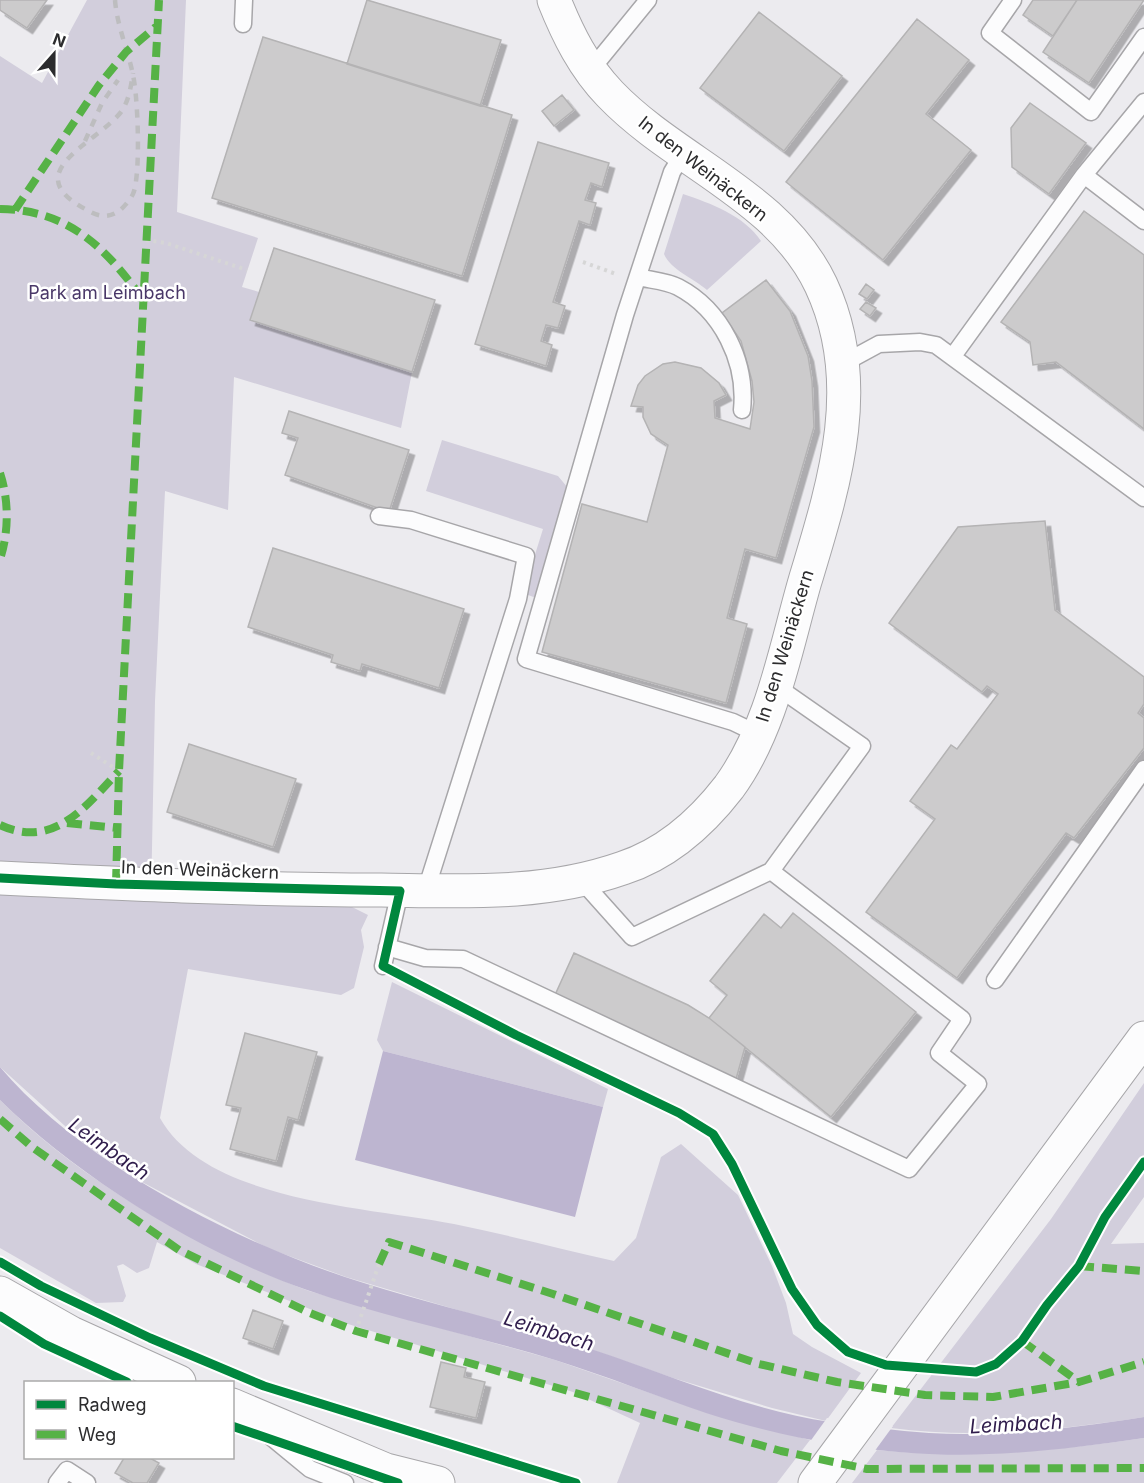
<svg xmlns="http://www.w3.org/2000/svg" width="1144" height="1483" viewBox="0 0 1144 1483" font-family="Inter,sans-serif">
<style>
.green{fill:#d2cedc}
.water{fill:#bdb5d0}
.pier{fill:#ecebef}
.building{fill:#cccbcc;stroke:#b4b3b4;stroke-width:1.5;filter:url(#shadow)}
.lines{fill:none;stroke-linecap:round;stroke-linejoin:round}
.service-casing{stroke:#a7a6a9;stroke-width:19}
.minor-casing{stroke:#a7a6a9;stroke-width:35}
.tertiary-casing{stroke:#a7a6a9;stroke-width:35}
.primary-casing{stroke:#a7a6a9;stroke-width:35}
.path{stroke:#d6d6d6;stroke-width:4;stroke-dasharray:3 4.5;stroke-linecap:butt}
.service{stroke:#fcfcfd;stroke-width:16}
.minor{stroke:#fcfcfd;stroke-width:33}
.tertiary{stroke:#fcfcfd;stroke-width:33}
.primary{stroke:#fcfcfd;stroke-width:33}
.rail{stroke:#bdbdbf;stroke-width:4.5;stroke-dasharray:8 8;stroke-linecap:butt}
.quiet{stroke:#56b246;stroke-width:8;stroke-dasharray:15 8;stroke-linecap:butt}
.cycleway-casing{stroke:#fff;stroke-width:13}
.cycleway{stroke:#00873e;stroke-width:9}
.labels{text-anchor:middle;stroke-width:5;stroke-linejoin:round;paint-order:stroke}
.street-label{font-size:18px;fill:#2c2c2e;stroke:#fff}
.park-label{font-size:18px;fill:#493768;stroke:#fff}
.water-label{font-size:20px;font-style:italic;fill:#301d4c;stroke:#fff}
</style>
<defs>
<filter id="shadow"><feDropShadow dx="5.5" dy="5.5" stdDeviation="0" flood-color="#0004"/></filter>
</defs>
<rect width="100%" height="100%" fill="#ecebef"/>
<path class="green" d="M87 0H186L177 212 258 238 242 287 259 292 250 320 412 372 401 428 234 377 228 510 165 491 155 701 151 897 342 902 368 915 361 930 364 947 354 988 341 995 188 969 160 1118C207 1202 369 1207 454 1224 508 1235 561 1249 614 1261L636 1238 661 1157 681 1144 738 1195 772 1266 786 1303 793 1334 812 1347 861 1373 826 1421 772 1408 673 1378 593 1350 346 1277 270 1249 140 1181 87 1146 0 1067V56L42 83Z
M683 194C710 203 745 216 761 241L707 290C693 278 671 270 664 254Z
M442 440 558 476 568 488 536 598 523 593 543 529 426 491Z
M392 982 608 1089 603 1107 383 1051 377 1040Z
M1144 1083V1197L1111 1244 1144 1243V1417C1061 1430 975 1439 891 1428L1051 1219Z
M0 1100C80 1181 203 1251 309 1291L555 1360 708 1413 810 1440 777 1483H617L640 1423 573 1392 348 1324 196 1264 157 1242 149 1268 137 1273 123 1264 117 1266 126 1296 123 1302 96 1303 0 1248Z
M1144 1438V1483H852L877 1450C966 1459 1055 1451 1144 1438Z"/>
<path class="water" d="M383 1051 603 1107 575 1217 355 1160Z
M0 1067C78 1160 231 1239 345 1277 427 1304 512 1322 594 1350 670 1375 751 1411 830 1422 863 1426 896 1431 929 1433 1000 1437 1074 1428 1144 1417V1438C1068 1449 988 1459 911 1453 842 1448 772 1434 706 1413 656 1396 606 1376 555 1360 473 1335 388 1318 307 1290 201 1253 80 1179 0 1100Z"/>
<path class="pier" d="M827 1418 893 1426 874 1452 809 1443Z"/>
<path class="building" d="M0 0H47L27 28 0 10Z
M367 0 501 40 480 106 347 64Z
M1033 0H1077L1053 36 1023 15Z
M1077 0H1144L1089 83 1043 52Z
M759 12 842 76 784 151 700 88Z
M917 19 969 60 926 114 971 150 883 260 786 182Z
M263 37 512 115 462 276 212 198Z
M562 95 574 110 554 126 542 111Z
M1030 103 1086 143 1049 194 1012 167 1011 128Z
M538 142 609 163 602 187 591 183 585 200 596 203 590 225 579 221 553 302 565 306 558 328 546 325 541 341 552 345 546 366 475 344Z
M1084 211 1144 255V429L1056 362 1033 365 1030 342 1001 322Z
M274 248 435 300 412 372 250 320Z
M766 280 790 311 808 356 812 381 814 427 776 558 745 549 727 618 747 624 726 703 542 652 582 504 647 522 668 445 651 434 643 417V407L631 406 638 385 645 376 663 364 675 362 701 368 719 383 726 395 714 401 715 418 750 429 754 402 752 381 741 341 722 313Z
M866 284 874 290 867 299 859 294Z
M866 302 876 308 870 316 860 309Z
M289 411 409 450 389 512 285 475 298 438 282 433Z
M1045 521 1055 610 1144 677V704L1138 713 1144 718V748L1074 838 1066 833 957 978 866 912 935 819 910 801 951 745 957 749 998 694 987 686 982 692 889 623 958 527Z
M273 548 464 609 439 688 362 664 360 671 331 662 333 655 248 627Z
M189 744 296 779 273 847 167 812Z
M793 913 916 1012 831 1117 709 1018 727 995 710 981 764 914 781 928Z
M574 953 688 1005 709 1018 745 1047 736 1079 555 995Z
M245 1033 317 1052 298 1120 288 1117 276 1161 230 1149 241 1108 226 1105Z
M253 1310 283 1321 273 1349 243 1338Z
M441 1362 466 1368 464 1377 485 1382 476 1418 430 1407Z
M124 1458H150L159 1463 147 1483H133L115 1473Z"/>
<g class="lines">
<g class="service-casing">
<path id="service" d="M1013 0 990 33 1091 112 1144 37
M243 24 244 0
M590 71 648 0
M684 152 672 172 625 315 526 659 733 722 758 734
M1084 175 1144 221
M638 277C650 280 667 281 678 287 722 310 747 362 742 410
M953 356 1084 175 1144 102
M844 363 879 344 920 342 936 345 1144 498
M379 516 411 520 526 556 518 599 425 893
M581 880 632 937 771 871
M387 947 425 958 463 959 909 1169 978 1084 939 1053 962 1019 771 871 862 746 776 686
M383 966 400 891
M995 980 1144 769
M259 1427 310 1469 345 1483
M57 1483 67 1470 87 1483"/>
</g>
<g class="minor-casing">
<path id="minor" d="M0 878C127 884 254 890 381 890 463 891 543 896 623 868 666 854 702 822 729 787 772 728 785 650 805 581 834 485 867 383 821 285 779 196 675 162 610 94 584 67 568 35 554 0"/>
</g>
<g class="tertiary-casing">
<path id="tertiary" d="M0 1293 71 1333 179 1382
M232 1405 386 1470 438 1483"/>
</g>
<g class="primary-casing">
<path id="primary" d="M815 1483 1144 1038"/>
</g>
<path class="path" d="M146 240 166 243 247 270
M583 262 616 274
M91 753 119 771
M356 1331 379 1264"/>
<use href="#service" class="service"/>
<use href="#minor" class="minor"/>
<use href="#tertiary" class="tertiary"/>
<use href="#primary" class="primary"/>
<path class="rail" d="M115 0C117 26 128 50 133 75 138 97 141 175 133 194 130 200 124 207 119 211 109 218 99 217 89 211 14 173 95 145 121 112 129 101 131 86 133 73
M85 141 102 103 118 80"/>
<path class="quiet" d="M0 209C64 210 100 242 136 290L144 295
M15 210 99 85 126 52 158 25
M0 473C9 500 9 532 0 559
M67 823 117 828
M0 825C54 850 86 806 119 771
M116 884 119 771 159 0
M0 1119 32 1147 179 1250 310 1313 356 1331 781 1451 867 1469 1144 1468
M379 1264 389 1242 553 1294 759 1364 837 1382 925 1395 993 1397 1079 1382 1144 1362
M1079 1266 1144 1271
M1022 1341 1079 1382"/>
<g class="cycleway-casing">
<path id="cycleway" d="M0 878 116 884 400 891 383 966 516 1035 679 1113 713 1134 732 1164 792 1289 817 1325 848 1352 886 1365 976 1372 996 1364 1022 1341 1047 1305 1079 1266 1105 1217 1144 1162
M0 1262 41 1286 150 1338 264 1386 576 1483
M0 1316 44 1344 127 1382
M232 1426 398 1483"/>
</g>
<use href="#cycleway" class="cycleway"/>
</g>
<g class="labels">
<g class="street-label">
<text transform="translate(703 169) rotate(38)" y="6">In den Weinäckern</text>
<text transform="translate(785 646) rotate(-73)" y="6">In den Weinäckern</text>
<text transform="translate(200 870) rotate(2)" y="6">In den Weinäckern</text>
</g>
<g class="park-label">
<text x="107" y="299">Park am Leimbach</text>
</g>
<g class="water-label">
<text transform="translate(109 1149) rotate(35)" y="7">Leimbach</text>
<text transform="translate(549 1331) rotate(17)" y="7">Leimbach</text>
<text transform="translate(1016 1424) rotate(-3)" y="7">Leimbach</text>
</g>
</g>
<rect x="24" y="1381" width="210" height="78" fill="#ffffff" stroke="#ababab" stroke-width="1.5"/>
<rect x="36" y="1400" width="30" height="9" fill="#00873e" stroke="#ababab" stroke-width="1.5"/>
<text x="78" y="1411" font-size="18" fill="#2c2c2e">Radweg</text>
<rect x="36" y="1430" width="30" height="9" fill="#56b246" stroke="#ababab" stroke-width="1.5"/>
<text x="78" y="1441" font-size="18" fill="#2c2c2e">Weg</text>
<g transform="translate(54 54) rotate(21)" stroke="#ffffff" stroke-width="4.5" paint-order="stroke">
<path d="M0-4.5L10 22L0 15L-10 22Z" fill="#2c2c2e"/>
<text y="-9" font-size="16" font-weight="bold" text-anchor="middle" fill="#2c2c2e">N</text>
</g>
</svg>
